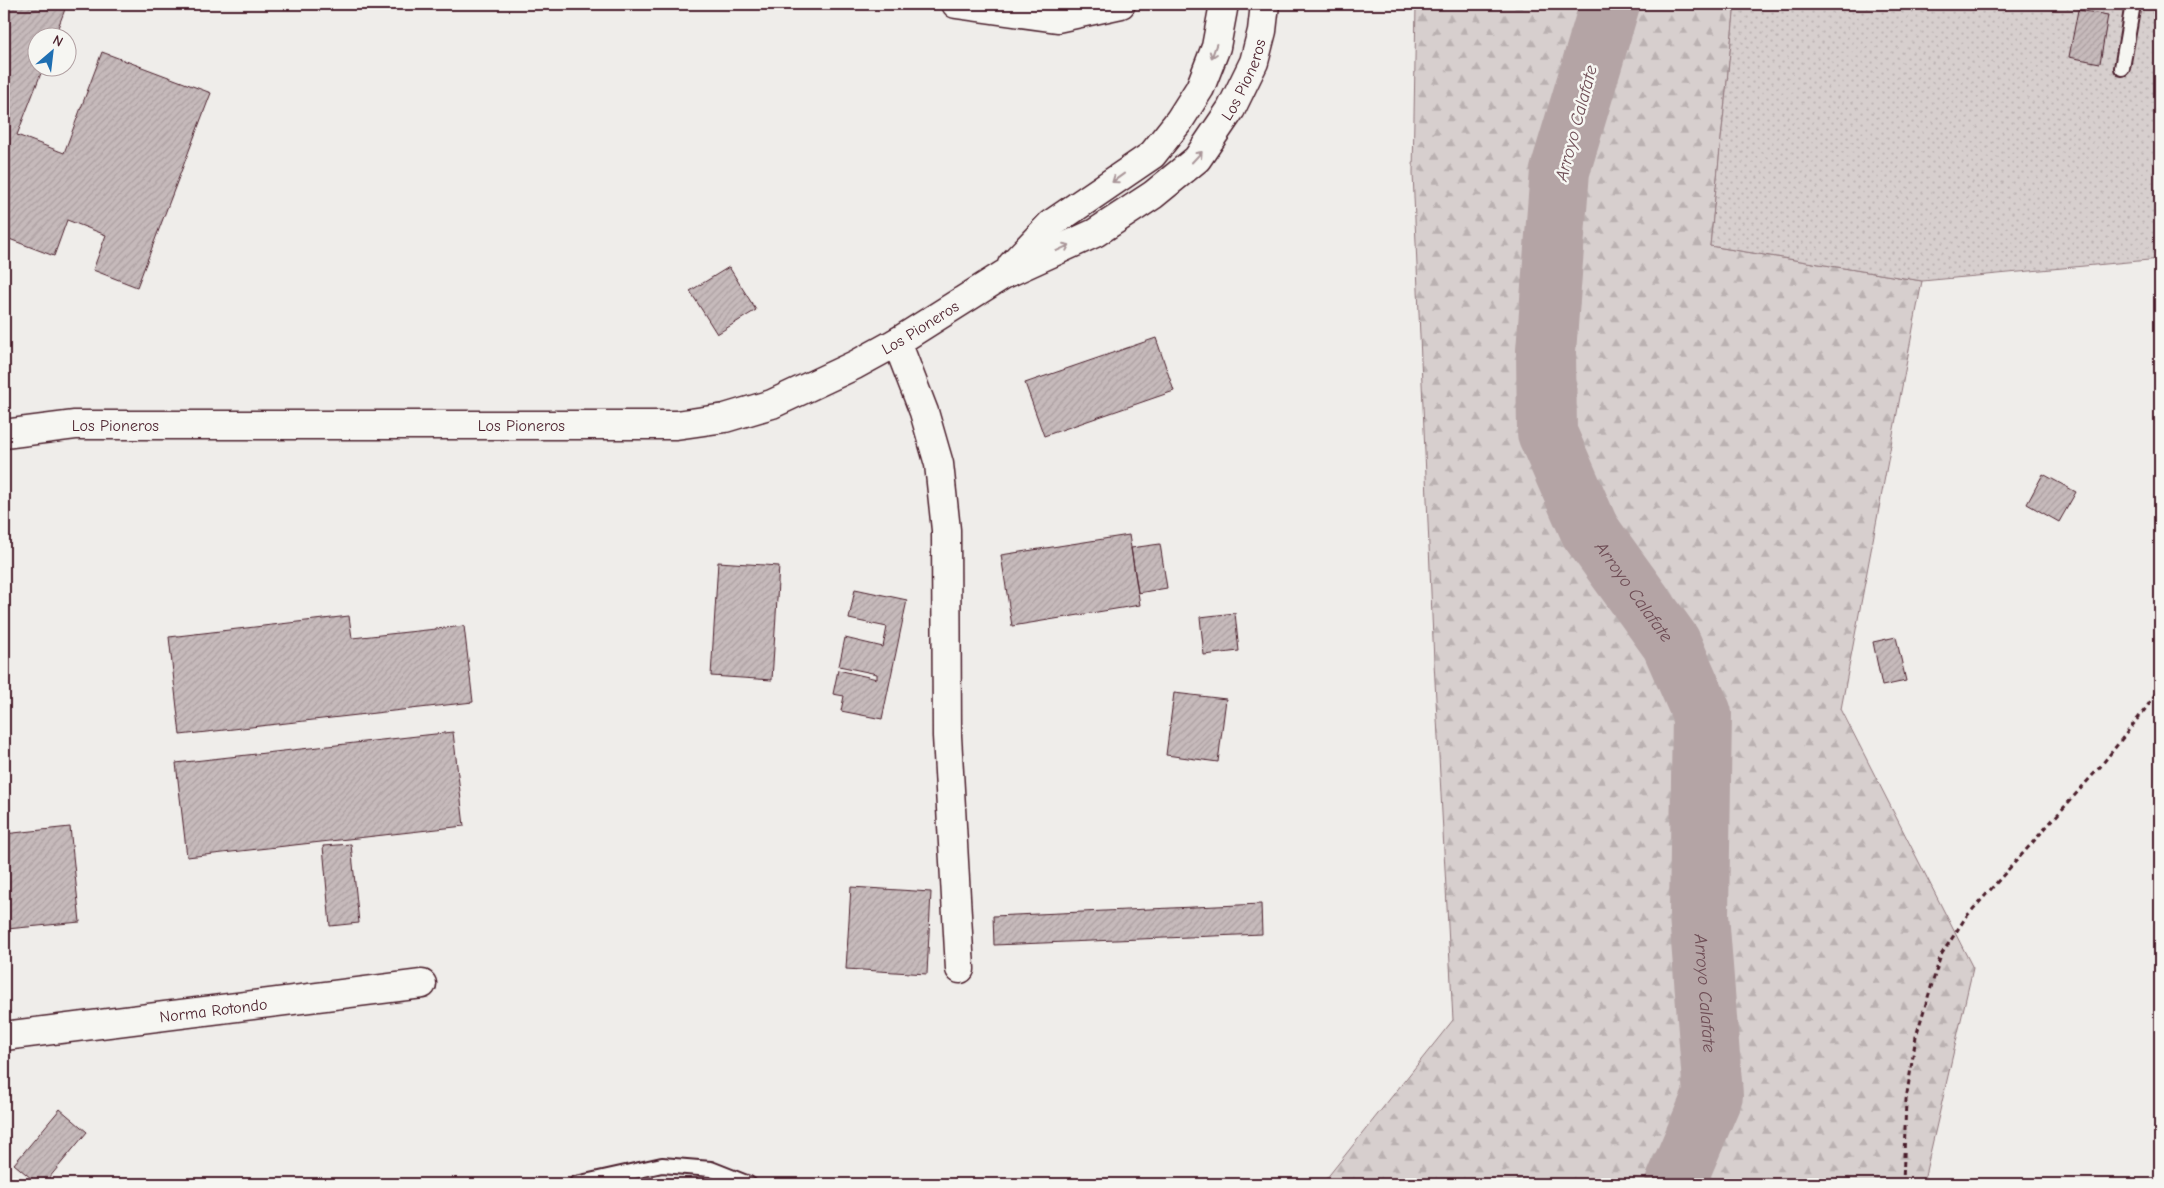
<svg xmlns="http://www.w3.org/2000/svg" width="2164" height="1188" viewBox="0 0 2164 1188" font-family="'Comic Neue',sans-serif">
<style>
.forest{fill:url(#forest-firs);stroke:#90777c}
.garden{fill:url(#garden-dots);stroke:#90777c}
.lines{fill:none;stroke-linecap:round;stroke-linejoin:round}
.river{stroke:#b4a4a5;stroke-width:60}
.building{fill:url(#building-hatch);stroke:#4a1f2b}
.service-casing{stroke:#4a1f2b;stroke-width:18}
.minor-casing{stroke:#4a1f2b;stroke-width:31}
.path{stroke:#4a1f2b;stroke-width:3;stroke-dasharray:5 4;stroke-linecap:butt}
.service{stroke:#f6f6f2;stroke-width:14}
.minor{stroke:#f6f6f2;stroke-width:28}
.oneway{stroke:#a99598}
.labels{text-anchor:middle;stroke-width:5;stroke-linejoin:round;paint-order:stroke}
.street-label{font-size:16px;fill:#4a1f2b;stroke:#f6f6f2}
.water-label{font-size:18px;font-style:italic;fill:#6f4e56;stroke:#f6f6f2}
</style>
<defs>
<pattern id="forest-firs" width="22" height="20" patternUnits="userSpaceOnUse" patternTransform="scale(1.25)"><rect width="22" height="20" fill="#d7cfce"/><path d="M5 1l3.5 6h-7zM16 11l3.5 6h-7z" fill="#bab1b1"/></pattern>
<pattern id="garden-dots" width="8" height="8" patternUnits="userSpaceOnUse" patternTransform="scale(1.25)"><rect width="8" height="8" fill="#d7cfce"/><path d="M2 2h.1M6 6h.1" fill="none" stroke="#bab1b1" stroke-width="1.8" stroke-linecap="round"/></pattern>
<pattern id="building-hatch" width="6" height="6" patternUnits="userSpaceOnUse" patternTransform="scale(1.25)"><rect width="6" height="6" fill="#c6babb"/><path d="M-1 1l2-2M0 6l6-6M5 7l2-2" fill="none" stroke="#ac9fa1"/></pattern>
</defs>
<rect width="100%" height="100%" fill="#efedea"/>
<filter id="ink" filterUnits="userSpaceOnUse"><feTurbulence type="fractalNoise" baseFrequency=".02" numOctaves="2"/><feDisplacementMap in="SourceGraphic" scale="10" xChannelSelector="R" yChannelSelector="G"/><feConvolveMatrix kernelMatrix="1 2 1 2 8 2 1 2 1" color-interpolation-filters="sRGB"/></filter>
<g filter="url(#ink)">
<path class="forest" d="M1416 4H1735L1710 246 1922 281 1841 709 1973 968 1923 1184H1322L1453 1020 1434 662 1413 173Z"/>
<path class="garden" d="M1735 4H2160V259L1922 281 1710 246Z"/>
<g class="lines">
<path class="river" id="s1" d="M1610 4 1560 171 1546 351 1547 433 1590 531 1671 643 1702 714 1699 915 1713 1095 1675 1184"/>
</g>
<path class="building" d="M4 4H67L54 38H38V68H43L17 135 64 153 102 52 211 93 137 287 93 270 106 235 67 220 54 256 4 237Z
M2078 10 2108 15 2100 63 2069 57Z
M729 267 756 310 717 334 690 291Z
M1156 338 1174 391 1044 436 1025 383Z
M2043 474 2076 492 2059 522 2027 504Z
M1129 535 1140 605 1012 626 1001 555Z
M1160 544 1167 588 1138 593 1131 548Z
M718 562 779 566 772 680 711 676Z
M855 589 907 600 882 719 841 711 844 696 833 694 838 670 877 679V674L839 666 845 638 883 647 887 627 849 619Z
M1235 613 1239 651 1204 655 1200 617Z
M349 616 352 638 464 626 473 702 180 735 169 637Z
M1896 637 1906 681 1882 686 1873 642Z
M1174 693 1226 699 1218 762 1166 755Z
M453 732 464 826 187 857 176 763Z
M70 827 80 922 7 929 4 910V834Z
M351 844 359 923 330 926 323 846Z
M851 887 931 892 927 974 846 969Z
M1261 904 1262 934 994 945 993 916Z
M60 1109 87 1132 44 1184H38L14 1164Z"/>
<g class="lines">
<g class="service-casing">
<path id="service" d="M2122 68 2133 4
M576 1184 662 1165 711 1169 749 1184"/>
</g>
<g class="minor-casing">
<g id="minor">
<path d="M956 4 1057 18 1121 4"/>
<path d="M1012 265 1051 224 1152 155 1179 121 1200 88 1216 47 1224 4"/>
<path d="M897 342 924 412 939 464 946 530 947 736 960 969"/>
<path id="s2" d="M4 434 75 425H676L725 418 772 404 855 365 897 342 1003 275 1095 233 1153 195 1197 159 1231 109 1254 62 1262 31 1265 4"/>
<path id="s3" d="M4 1036 422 984"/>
</g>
</g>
<path class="path" d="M1903 1184 1906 1100 1916 1036 1941 955 1966 917 2100 767 2146 708 2160 687"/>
<use href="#service" class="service"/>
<use href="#minor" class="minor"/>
</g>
<defs><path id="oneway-shaft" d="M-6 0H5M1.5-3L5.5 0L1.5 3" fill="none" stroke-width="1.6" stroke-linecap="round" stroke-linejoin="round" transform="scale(1.25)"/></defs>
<g class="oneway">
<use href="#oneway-shaft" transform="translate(1214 51) rotate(109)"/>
<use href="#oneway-shaft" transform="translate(1197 157) rotate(-47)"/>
<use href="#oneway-shaft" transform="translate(1118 178) rotate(144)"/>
<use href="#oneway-shaft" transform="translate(1063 248) rotate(-25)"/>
</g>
</g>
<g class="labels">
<g class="street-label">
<text dy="6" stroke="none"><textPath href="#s2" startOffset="1356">Los Pioneros</textPath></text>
<text dy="6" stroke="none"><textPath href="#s2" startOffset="938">Los Pioneros</textPath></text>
<text dy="6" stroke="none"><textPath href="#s2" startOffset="518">Los Pioneros</textPath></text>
<text dy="6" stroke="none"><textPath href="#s2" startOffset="112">Los Pioneros</textPath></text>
<text dy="6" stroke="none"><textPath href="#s3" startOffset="211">Norma Rotondo</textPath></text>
</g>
<g class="water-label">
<text transform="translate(1576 123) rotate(-75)" y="6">Arroyo Calafate</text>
<text dy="6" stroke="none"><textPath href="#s1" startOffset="619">Arroyo Calafate</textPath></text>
<text dy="6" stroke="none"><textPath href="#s1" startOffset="1039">Arroyo Calafate</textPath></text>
</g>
</g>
<rect width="2164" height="1188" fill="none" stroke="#f6f6f2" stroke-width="20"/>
<rect x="10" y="10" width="2144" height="1168" fill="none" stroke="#4a1f2b" stroke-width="2" filter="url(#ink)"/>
<g transform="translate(52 52) rotate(28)"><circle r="24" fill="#f6f6f2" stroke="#b1a0a2"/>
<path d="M0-4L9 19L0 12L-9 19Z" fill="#1f6fb2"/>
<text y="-8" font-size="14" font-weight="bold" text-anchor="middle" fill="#4a1f2b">N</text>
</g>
</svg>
